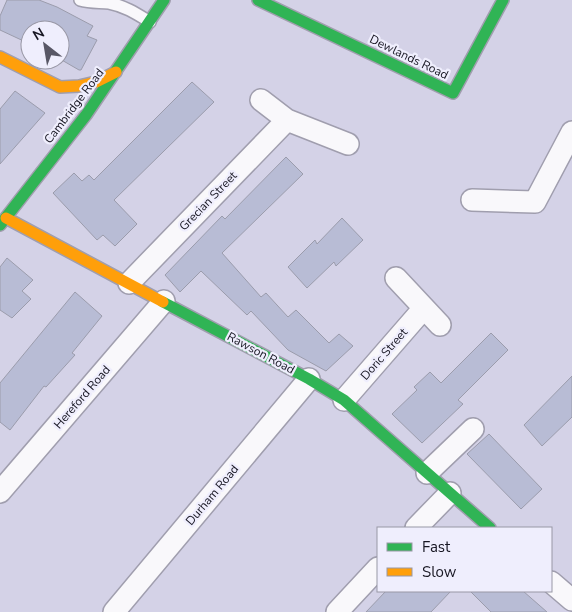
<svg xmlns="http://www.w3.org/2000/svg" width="572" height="612" viewBox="0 0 572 612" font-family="'Nunito Sans',sans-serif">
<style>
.building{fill:#b8bcd5;stroke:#9b9cac}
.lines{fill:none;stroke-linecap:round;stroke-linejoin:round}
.lane-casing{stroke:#a09eae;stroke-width:14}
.street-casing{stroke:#a09eae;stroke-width:24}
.fast-casing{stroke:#a09eae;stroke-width:14}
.slow-casing{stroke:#a09eae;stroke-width:14}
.lane{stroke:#f9f8fb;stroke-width:11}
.street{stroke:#f9f8fb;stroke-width:21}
.fast{stroke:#30b455;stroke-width:11}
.slow{stroke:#ff9f0a;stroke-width:11}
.labels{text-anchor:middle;stroke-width:4.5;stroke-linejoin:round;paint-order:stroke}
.street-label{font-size:12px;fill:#161521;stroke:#efeefd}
</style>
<rect width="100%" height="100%" fill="#d4d2e7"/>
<path class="building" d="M7 0H39L57 7 93 26 87 36 97 40 81 70H79L60 59V30H30V44L0 30V16Z
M192 82 214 102 114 200 137 224 115 246 103 235 97 240 53 193 74 173 82 181 89 175 94 180Z
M15 91 45 113 0 164V109Z
M286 157 303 174 222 253 261 297 266 293 288 317 296 310 329 343 339 334 353 346 326 371 288 350 251 311 247 315 201 271 180 292 165 275 222 216 225 219Z
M342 218 363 240 336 266 334 262 307 288 288 267 315 240 317 244Z
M7 258 33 280 22 291 31 299 12 318 0 310V267Z
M75 292 102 316 72 353 75 355 46 387 44 386 10 430 0 422V383Z
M491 333 508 350 458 400 463 404 422 443 392 414 417 390 414 387 430 372 441 383Z
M572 376V417L542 446 524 425Z
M489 434 542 489 521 509 467 454Z
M386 591H451L431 612H366Z
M470 591H523L547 612H491Z"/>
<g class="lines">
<g class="lane-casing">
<path id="lane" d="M80 0C90 3 99 2 109 3 125 6 137 14 150 22"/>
</g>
<g class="street-casing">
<path id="street" d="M261 100 287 120 348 144
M472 200 535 202 572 132
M396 278 440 325
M129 283 287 120
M344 400 424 308
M427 473 473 429
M0 492 164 301
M416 528 450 493
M551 582 572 600
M114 612 309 379
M337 612 378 568"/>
</g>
<g class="fast-casing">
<path id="fast" d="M258 0 453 93 503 0
M0 225 86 115 164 0
M163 302 309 379 344 400 490 528"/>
</g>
<g class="slow-casing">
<path id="slow" d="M0 57 60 87 79 86 96 82 116 72
M6 218 163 302"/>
</g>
<use href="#lane" class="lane"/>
<use href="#street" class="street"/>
<use href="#fast" class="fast"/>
<use href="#slow" class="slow"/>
</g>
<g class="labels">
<g class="street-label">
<text transform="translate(409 57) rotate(26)" y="4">Dewlands Road</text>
<text transform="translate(74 106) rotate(-53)" y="4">Cambridge Road</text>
<text transform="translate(208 201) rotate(-46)" y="4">Grecian Street</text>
<text transform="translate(261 353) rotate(28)" y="4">Rawson Road</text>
<text transform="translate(384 354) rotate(-49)" y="4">Doric Street</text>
<text transform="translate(82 397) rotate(-49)" y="4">Hereford Road</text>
<text transform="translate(212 495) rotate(-50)" y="4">Durham Road</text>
</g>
</g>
<rect x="377" y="527" width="175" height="65" fill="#efeefd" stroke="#9897a5"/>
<rect x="387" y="543" width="25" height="8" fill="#30b455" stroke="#9897a5"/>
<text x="422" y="552" font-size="15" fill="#161521">Fast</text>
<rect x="387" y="568" width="25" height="8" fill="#ff9f0a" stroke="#9897a5"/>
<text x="422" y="577" font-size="15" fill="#161521">Slow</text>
<g transform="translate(45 45) rotate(329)"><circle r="24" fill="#efeefd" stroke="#9897a5"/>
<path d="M0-4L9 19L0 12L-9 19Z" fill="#585766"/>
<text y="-8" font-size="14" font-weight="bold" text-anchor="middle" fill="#161521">N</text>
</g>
</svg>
